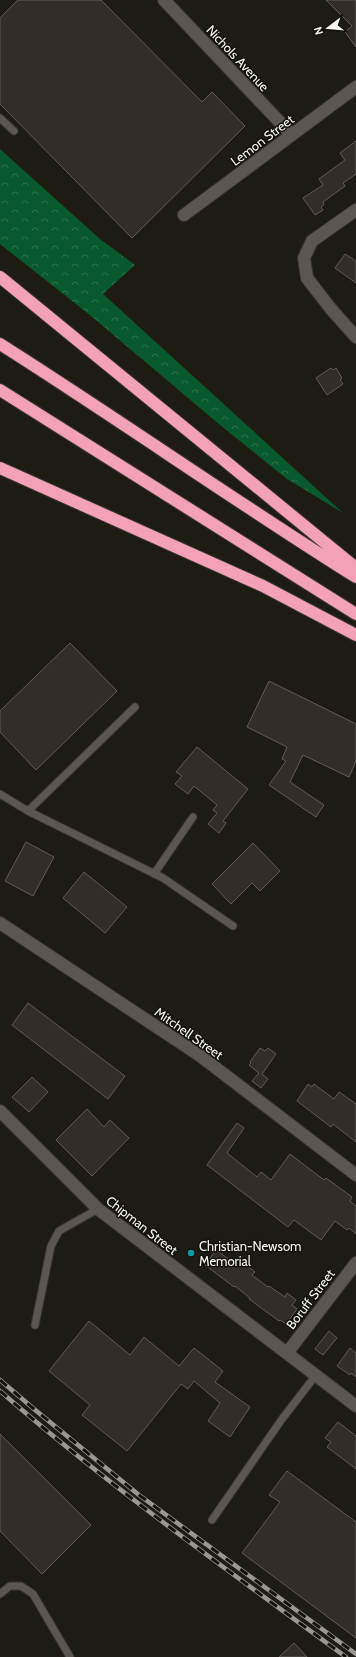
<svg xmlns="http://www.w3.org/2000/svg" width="356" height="1657" viewBox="0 0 356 1657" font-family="Cabin,sans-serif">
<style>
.forest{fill:url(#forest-crowns)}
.building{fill:#322e25;stroke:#615c53}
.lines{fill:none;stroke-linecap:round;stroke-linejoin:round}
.lane-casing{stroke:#383631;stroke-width:9}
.street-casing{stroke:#383631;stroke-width:14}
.highway-casing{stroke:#383631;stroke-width:14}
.lane{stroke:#5c574e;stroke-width:7}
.street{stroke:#5c574e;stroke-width:12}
.highway{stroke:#f3a1b6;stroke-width:12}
.rail-casing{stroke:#999790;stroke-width:4.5}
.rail{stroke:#15120a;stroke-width:3;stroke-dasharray:9;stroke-linecap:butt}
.culture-dot{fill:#0f9aa8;stroke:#15120a;stroke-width:1.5}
.labels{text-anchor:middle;stroke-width:3;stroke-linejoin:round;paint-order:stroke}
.street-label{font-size:13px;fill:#f7f5ef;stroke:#15120a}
.poi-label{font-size:13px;fill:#f7f5ef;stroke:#15120a;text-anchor:start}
</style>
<defs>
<pattern id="forest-crowns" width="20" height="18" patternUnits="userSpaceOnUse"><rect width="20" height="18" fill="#08592e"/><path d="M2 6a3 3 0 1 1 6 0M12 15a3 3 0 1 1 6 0" fill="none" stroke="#2d714d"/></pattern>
</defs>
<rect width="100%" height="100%" fill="#1e1b13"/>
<path class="forest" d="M0 149 100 239 135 265 103 294 343 513 287 479 220 425 91 316 0 244Z"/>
<path class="building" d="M18 0H101L202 102 212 92 245 126 132 238 0 104V18Z
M326 0H356V47L345 32 352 26Z
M356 141V174L343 183 345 186 323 202 324 204 321 207 323 210 315 215 303 198 323 185 319 179 345 160 340 153Z
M345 254 356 261V283L335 268Z
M331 368 333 370 336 368 342 378 340 380 343 384 327 395 316 378Z
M70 643 117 691 36 770 0 732V711Z
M269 681 356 724V761L349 777 303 755 290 782 324 805 316 817 269 785 286 761 282 759 287 747 247 727Z
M197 747 248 789 223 821 226 823 219 833 208 824 217 813 213 810 217 805 194 786 188 794 175 784 182 776 176 772Z
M26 842 54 857 33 896 5 881Z
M253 843 280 871 260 891 252 883 231 904 212 884Z
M84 872 127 907 105 933 63 898Z
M28 1003 125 1076 108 1099 12 1025Z
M260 1048 265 1051 268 1048 276 1054 262 1074 268 1079 261 1088 252 1081 259 1073 249 1065 251 1063 250 1062Z
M32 1077 48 1092 29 1112 12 1097Z
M308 1084 312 1087 314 1084 334 1099 339 1092 356 1104V1142L333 1124 331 1127 297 1101Z
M87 1109 104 1127 110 1120 129 1138 92 1176 56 1140Z
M237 1123 244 1128 227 1153 257 1177 261 1172 271 1180 290 1154 324 1180 326 1178 352 1197 350 1201 356 1206V1234L349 1228 347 1230 335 1221 321 1240 294 1220 288 1227 207 1165Z
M216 1250 238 1266 242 1261 255 1272 252 1275 268 1287 269 1286 285 1297 287 1293 296 1300 292 1305 297 1309 286 1324 280 1320 279 1321 249 1299 250 1298 235 1286 234 1287 205 1265Z
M89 1321 130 1355 144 1337 179 1366 194 1348 223 1371 215 1382 250 1407 230 1437 208 1421 220 1403 194 1381 188 1389 181 1384 127 1451 82 1415 90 1405 49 1371Z
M329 1331 337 1338 323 1355 315 1349Z
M350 1348 356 1353V1377L351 1373 350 1375 337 1366Z
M338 1422 356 1436V1469L327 1447 331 1442 325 1438Z
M0 1434 91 1525 42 1574 0 1531Z
M287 1471 356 1522V1638L242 1553 280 1502 269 1495Z
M294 1643 307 1657H279Z"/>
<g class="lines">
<g class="lane-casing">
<path id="lane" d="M0 118 14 131
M0 794 28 811 163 878 233 926
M28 811 135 707
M154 874 193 817
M35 1325 51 1246 59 1231 98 1209
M212 1520 282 1419 316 1375
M0 1594 10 1586H21L33 1594 70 1657"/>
</g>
<g class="street-casing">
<path id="street" d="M164 0 292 135
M356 210 312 241 304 258 307 278 331 309 356 337
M184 215 356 87
M0 923 199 1055 356 1175
M0 1111 98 1209 356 1406
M287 1353 356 1263"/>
</g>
<g class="highway-casing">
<path id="highway" d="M0 277 356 568
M0 344C120 420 236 502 356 577
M0 390 356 614
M0 468 263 586 356 635"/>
</g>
<use href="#lane" class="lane"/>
<use href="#street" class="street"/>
<use href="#highway" class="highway"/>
<g class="rail-casing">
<path id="rail" d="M0 1380 34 1409 139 1495 356 1654
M0 1391C110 1487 229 1571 346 1657"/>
</g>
<use href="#rail" class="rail"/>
</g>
<circle class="culture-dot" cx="191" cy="1253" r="4"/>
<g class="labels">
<g class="street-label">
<text transform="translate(238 58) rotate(47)" y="5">Nichols Avenue</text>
<text transform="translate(262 140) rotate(-37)" y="5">Lemon Street</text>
<text transform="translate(189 1033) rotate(35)" y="5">Mitchell Street</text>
<text transform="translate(142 1225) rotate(38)" y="5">Chipman Street</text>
<text transform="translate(310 1299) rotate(-53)" y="5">Boruff Street</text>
</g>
<g class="poi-label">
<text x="199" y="1251">Christian-Newsom<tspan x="199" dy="15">Memorial</tspan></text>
</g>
</g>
<g transform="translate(328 28) rotate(254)" stroke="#15120a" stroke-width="3" paint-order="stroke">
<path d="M0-3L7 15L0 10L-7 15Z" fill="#f7f5ef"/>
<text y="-6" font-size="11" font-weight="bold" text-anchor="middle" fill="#f7f5ef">N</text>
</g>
</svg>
